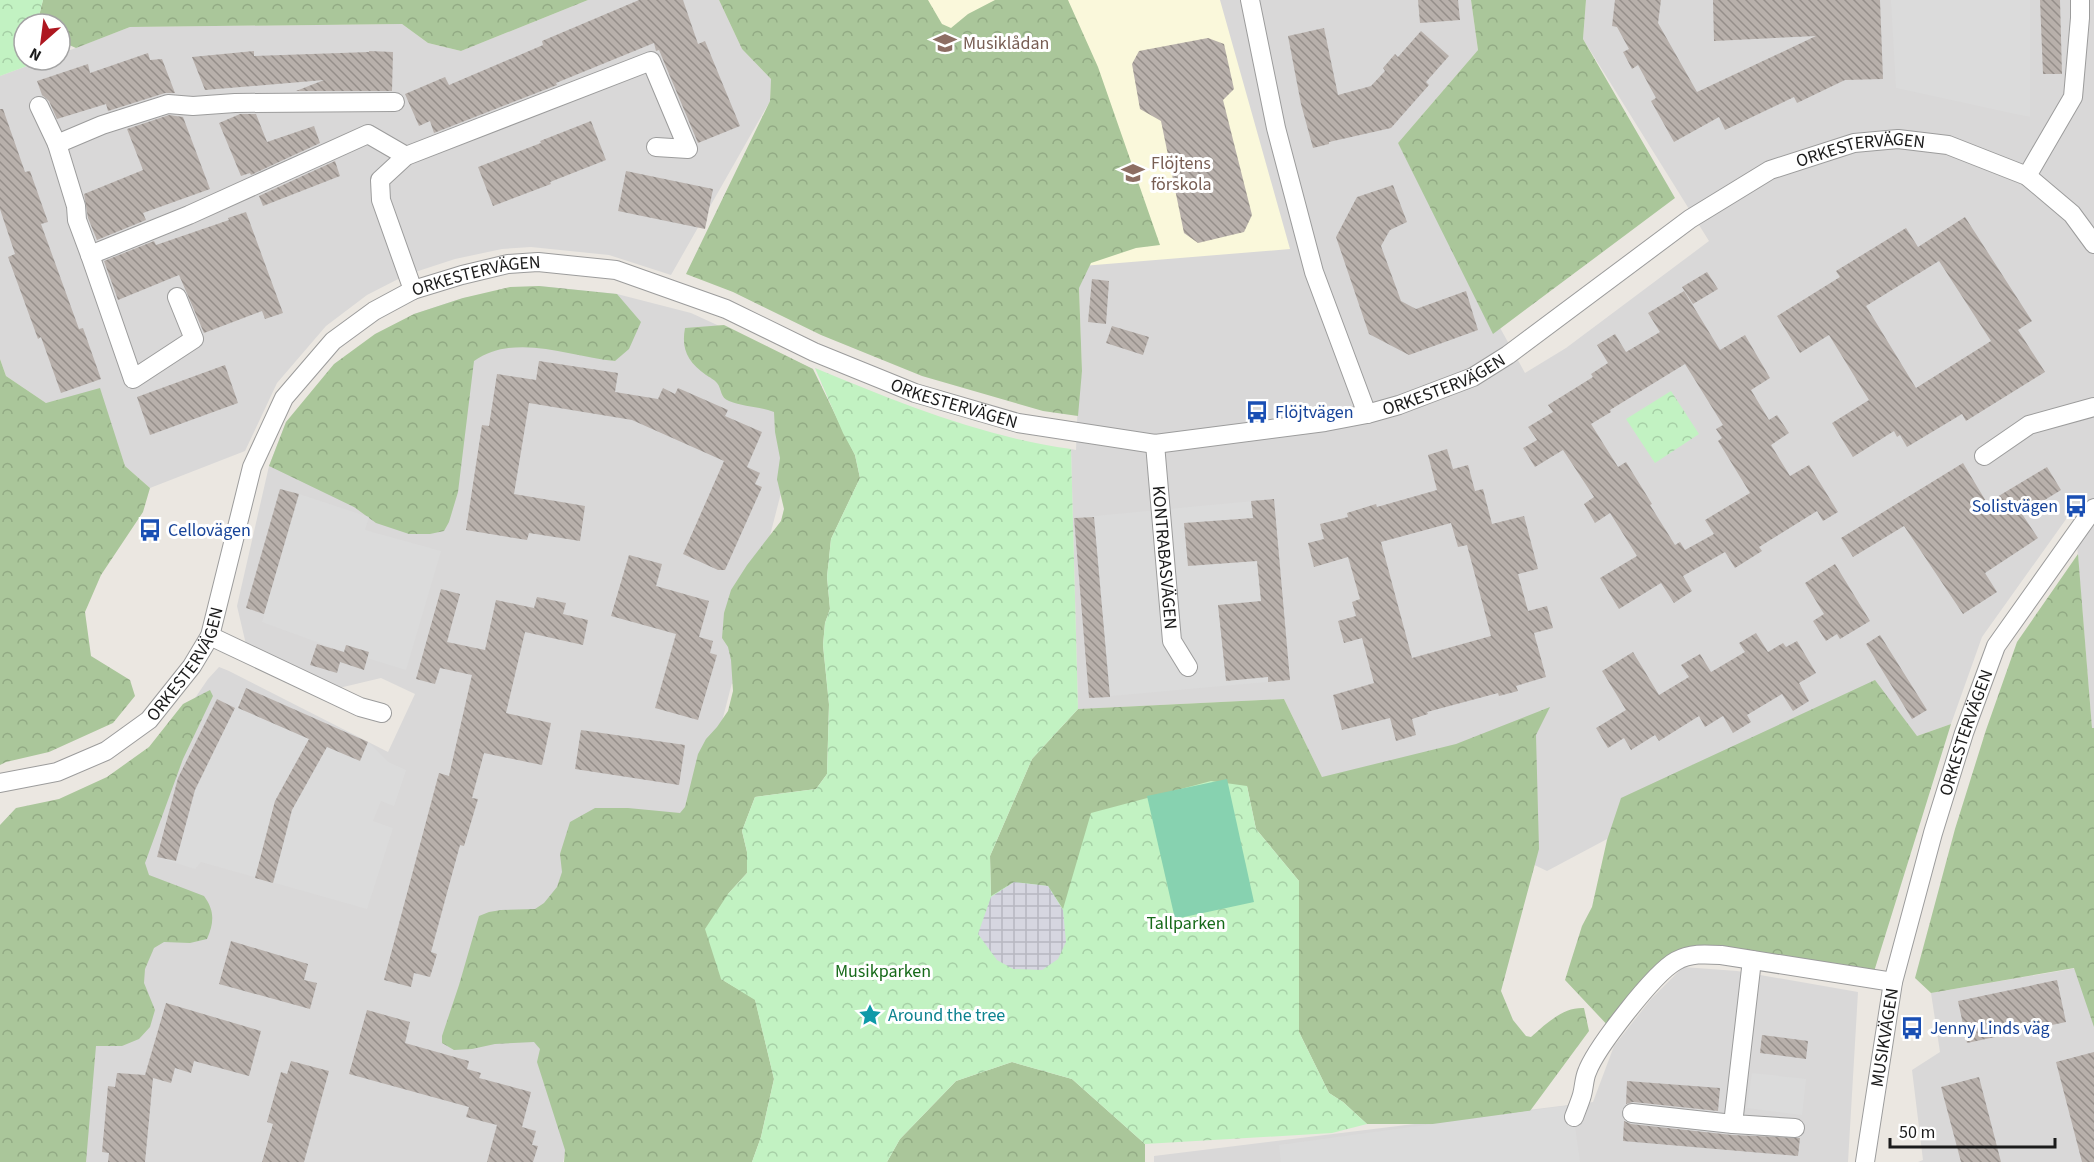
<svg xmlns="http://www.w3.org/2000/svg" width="2094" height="1162" viewBox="0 0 2094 1162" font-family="'Source Sans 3',sans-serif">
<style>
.residential{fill:#d9d8d8}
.education{fill:#faf8db}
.forest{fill:url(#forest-crowns)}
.park{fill:url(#park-crowns)}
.pitch{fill:#87d2b0}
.parking{fill:#dbdbdb}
.plaza{fill:url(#plaza-grid)}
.building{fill:url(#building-back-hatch);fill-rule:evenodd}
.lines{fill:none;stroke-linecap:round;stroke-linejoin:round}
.street-casing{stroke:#9c9c9c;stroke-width:20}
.street{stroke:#fff;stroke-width:18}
.labels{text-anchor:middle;stroke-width:6;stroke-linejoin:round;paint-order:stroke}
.education-label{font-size:18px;fill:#785e54;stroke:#fff;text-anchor:start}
.street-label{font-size:18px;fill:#1b1b1b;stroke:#fff}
.transit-label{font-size:18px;fill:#164399;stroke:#fff;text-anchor:start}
.park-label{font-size:18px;fill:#176a19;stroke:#fff}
.culture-label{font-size:18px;fill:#0d838f;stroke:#fff;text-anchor:start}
</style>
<defs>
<pattern id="forest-crowns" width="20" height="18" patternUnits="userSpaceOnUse" patternTransform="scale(1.5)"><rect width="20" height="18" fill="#aac69a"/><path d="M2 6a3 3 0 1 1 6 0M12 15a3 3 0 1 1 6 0" fill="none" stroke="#92aa84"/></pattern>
<pattern id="park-crowns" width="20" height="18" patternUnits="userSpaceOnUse" patternTransform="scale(1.5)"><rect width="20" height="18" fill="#c2f2c2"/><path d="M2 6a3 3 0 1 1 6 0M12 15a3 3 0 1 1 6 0" fill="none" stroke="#a6cfa6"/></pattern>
<pattern id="plaza-grid" width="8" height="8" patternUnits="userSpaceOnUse" patternTransform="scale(1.5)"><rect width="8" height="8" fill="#d6d6e0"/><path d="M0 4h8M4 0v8" fill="none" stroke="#b7b7c0"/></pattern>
<pattern id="building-back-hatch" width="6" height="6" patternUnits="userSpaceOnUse" patternTransform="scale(1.5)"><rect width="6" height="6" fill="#b8b0ab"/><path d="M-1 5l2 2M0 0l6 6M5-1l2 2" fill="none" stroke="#958e8a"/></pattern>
</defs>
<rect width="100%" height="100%" fill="#ebe7e1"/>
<path class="residential" d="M588 0H719L742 49 771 79 770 101 671 275 609 255 531 247 502 249 455 259 406 275 367 295 326 326 277 383 245 451 150 488 125 466 117 442 46 403 6 376 0 359V76L43 60H60V54L130 27 402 24 428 43 461 51Z
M1068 0H1471L1478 50 1398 143 1525 373 1566 348 1709 241 1583 39 1586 0H2094V728H2092L2074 508 1982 637 1951 724 1917 736 1686 797 1547 871 1456 827 1322 777 1284 699 1078 709 1071 449 1076 450 1078 397 1082 371 1079 287 1091 263Z
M539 286 617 294 691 313 813 369 686 861 638 855 563 1162H34L180 720 208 679 219 667 229 671 388 752 415 694 381 678 339 688 248 653 237 606 269 466 286 422 414 314 463 298Z
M2094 965V1162H1918L1923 1160 1912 1070 1940 1052 1931 993Z
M1683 967 1737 971 1858 992 1848 1162H1154V1156L1593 1102 1614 1046 1651 999Z"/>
<path class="education" d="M887 0H1041L929 79Z
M1060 0H1220L1290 249 1058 268Z"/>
<path class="forest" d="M43 0H588L461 51 428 43 402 24 130 27 76 48 60 41V24H37Z
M719 0H928L942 24 951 28 968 14 995 0H1068L1098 67 1160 245 1136 248 1091 263 1079 288 1082 371 1078 416 1043 411 922 376 821 335 733 292 686 274 770 101 771 79 742 49Z
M1471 0H1586L1583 39 1675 198 1493 334 1398 143 1478 50Z
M539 286 617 294 641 322 629 349 615 361C570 357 516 332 474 361L458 492 449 522 444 531 430 534H409L376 523 354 507 269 466 286 422 334 364 375 334 414 314 463 298 510 287Z
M724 325 813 369 855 455 860 478 831 539 827 577 830 609 825 623 823 645 829 704 827 774 816 789 755 797 742 831 747 852V873L728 894 721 979 755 999 774 1079 761 1137 752 1162H564L565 1150 537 1062 540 1049 534 1042 495 1044 472 1049 454 1050 442 1043V1036L459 985 479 916 489 912 501 910 535 909 544 903 557 887 562 872 560 854 570 822 595 808H628L680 813 685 807 698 754 706 739 717 727 728 711 733 691 731 660 728 647 722 638 724 613 731 590 747 565 781 521 784 509 777 479 780 458 775 432 774 412C759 406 743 407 729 401 720 398 722 389 717 383 715 380 709 377 706 375 688 362 681 350 685 328Z
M0 359 6 376 46 403 100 388 125 466 150 488 143 512 101 575 85 612 91 656 130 680 135 696 113 723 49 752 6 762 0 765Z
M2078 554 2092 728H2094V1027L2074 968 1931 993 1915 978 1955 829 1986 730 2017 642Z
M1875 680 1917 736 1951 724 1872 978 1678 960 1612 1030 1565 980 1582 926 1592 907 1607 840 1621 798Z
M210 690 213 696 183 759 145 863 149 875 204 896C215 911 214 923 207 939L190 943 164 942 154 948 145 969 144 983 155 1010 150 1027 139 1039 122 1046H96L86 1162H0V825L16 808 59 799 107 777 149 747 183 704Z
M1284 699 1322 777 1456 744 1550 707 1536 735 1539 849 1501 991 1513 1020 1526 1036 1531 1037C1547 1023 1563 1007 1584 1008L1589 1031 1530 1111 1446 1124H1367L1343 1102 1329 1093 1299 1032V881L1256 829 1247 786 1063 910 991 897 990 856 1032 759 1078 709Z
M1012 1062 1072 1079 1145 1144V1162H887L900 1139 956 1081Z"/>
<path class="park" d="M0 0H43L37 24H24V60H43L0 76Z
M815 368C897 402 982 437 1071 449L1078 709 1032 759 990 856 991 896 1014 882 1048 886 1063 909 1091 813 1211 781 1247 786 1256 829 1299 881V1032L1329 1093 1343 1102 1367 1124 1332 1133 1145 1144 1072 1079 1012 1062 956 1081 900 1139 887 1162H752L761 1137 774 1079 755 1000 721 979 705 929 728 894 747 873V852L742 831 755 797 816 789 827 774 829 705 823 645 825 623 830 609 827 577 831 539 860 478 855 455 843 433Z
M1671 391 1699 434 1655 463 1626 419Z"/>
<path class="pitch" d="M1227 779 1254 902 1175 919 1147 796Z"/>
<path class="parking" d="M1891 0H2030V117L1896 88Z
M299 494 369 517 365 530 441 551 406 670 367 658 369 652 346 645 344 652 262 622Z
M1274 499 1290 680 1089 698 1074 518Z
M246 688 368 742 388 762 406 770 394 806 381 801 373 821 393 828 367 909 201 862 195 869 157 857 177 784 217 699 235 708Z
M1752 1073 1806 1079 1802 1115 1747 1108Z
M1572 1105 1580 1162H1281L1279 1145Z"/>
<path class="plaza" d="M1014 882 1048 886 1063 910 1066 942 1058 959 1042 970 1013 969 997 960 978 934 991 897Z"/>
<path class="building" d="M639 0H683L698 44 705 41 740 126 698 143 659 50 656 51 654 43 556 83 557 85 434 133 430 121 419 126 405 94 445 77 449 85 543 45 542 41Z
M1418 0H1458L1460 20 1420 23Z
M1615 0H1661L1658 23 1697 92 1816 36 1714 41 1713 0H1880L1883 79 1845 80 1797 103 1794 97 1725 130 1719 117 1674 142 1651 101 1656 98 1638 65 1632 69 1623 52 1629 49 1617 27 1612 26Z
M2040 0H2060L2062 74H2043Z
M1324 28 1338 95 1371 86 1385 71 1383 68 1395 54 1398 57 1421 31 1449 56 1426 82 1429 85 1391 128 1329 142V144L1313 148 1301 104 1288 36Z
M1208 38 1224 44 1234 89 1223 100 1252 215 1244 232 1198 243 1184 233 1161 121 1140 109 1132 64 1139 51Z
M254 51V56L369 52V51L393 52 392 91H296L324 80 205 90 192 57Z
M148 53 150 60 162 59 175 93H165L108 111 106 104 57 119 49 101 42 95 37 81 88 64 90 73Z
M0 109H3L25 172 30 171 48 222 41 224 79 329 83 328 101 379 61 393 41 337 38 339 8 257 15 254 0 209Z
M240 114H256L267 142 314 126 320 143 251 175 250 173 241 176 219 123Z
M169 115 183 117 210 189 143 213 146 220 97 240 88 218 84 194 143 170 127 129Z
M591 121 606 160 550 182 551 184 493 206 478 167 541 143 540 141Z
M335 161 340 176 263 206 259 196Z
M626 171 713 189 705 229 618 211Z
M1393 185 1407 222 1390 230 1381 246 1401 301 1416 309 1466 291 1478 330 1409 355 1369 334 1336 237 1357 197Z
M246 212 283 313 265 319 262 311 204 333 179 275 118 300 104 261 154 241 156 245 229 220 228 218Z
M1965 217 2032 321 2018 330 2045 372 1966 421 1962 414 1907 447 1900 435 1897 437 1894 431 1853 457 1832 423 1869 400 1829 335 1800 353 1777 316 1840 277 1836 271 1906 228 1918 247ZM1939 261 1991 341 1916 388 1866 306Z
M1707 272 1718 289 1693 304 1682 287Z
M1092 279 1109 281 1106 324 1088 322Z
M1684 291 1720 350 1745 335 1770 378 1751 390 1769 420 1777 415 1789 433 1771 445 1790 476 1809 465 1838 512 1823 521 1817 511 1759 547 1762 551 1735 568 1725 552 1683 576 1692 591 1674 603 1661 583 1619 609 1600 578 1637 556 1610 513 1595 523 1584 504 1594 497 1563 450 1535 467 1523 448 1537 440 1528 427 1553 412 1548 405 1593 377 1591 374 1608 363 1597 345 1615 334 1626 352 1660 332 1648 313ZM1685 364 1723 425 1716 429 1722 438 1718 441 1750 493 1705 520 1714 534 1685 550 1680 542 1675 545 1650 505 1652 504 1626 462 1618 467 1591 424 1611 412 1610 410Z
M1112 326 1149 337 1143 355 1106 343Z
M539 361 618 373 615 392 658 399 663 388 675 394 678 388 728 410 725 416 762 432 747 467 760 473 755 484 762 487 725 570H718L683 554 724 461 632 420 529 403 514 494 585 506 580 541 529 533 527 540 466 530 482 425 489 426 497 374 536 380Z
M225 365 238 403 150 435 137 397Z
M1447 449 1453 469 1468 465 1475 491 1483 489 1492 524 1524 516 1538 569 1518 574 1528 611 1547 606 1553 628 1534 633 1546 677 1516 686 1518 691 1499 696 1498 693 1427 712 1428 714 1412 719 1416 735 1396 741 1390 718 1342 730 1333 695 1374 683 1362 638 1344 643 1338 621 1356 616 1352 602 1360 599 1348 557 1314 567 1308 543 1324 539 1320 524 1348 517 1347 513 1376 504 1377 507 1437 490 1428 455ZM1451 523 1458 547 1467 545 1491 636 1412 658 1381 542Z
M1963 463 1987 503 2047 467 2061 490 2022 514 2038 538 1985 573 1997 592 1963 614 1904 526 1853 557 1841 538Z
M280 489 299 494 264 614 246 608Z
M1274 499 1290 680 1268 682V677L1226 681 1218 605 1261 601 1257 561 1188 566 1184 523 1253 518 1251 501Z
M1094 517 1110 697 1089 698 1074 518Z
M629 555 662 564 656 586 709 601 699 637 713 641 710 653 717 655 698 720 655 708 676 634 611 616Z
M1835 564 1870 621 1840 639 1837 634 1826 641 1813 621 1824 614 1805 583Z
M441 589 460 594 447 642 485 650 496 600 534 608 537 597 566 603 563 614 588 620 583 645 525 632 506 713 551 723 542 765 484 753 472 798 478 799 464 846 460 845 431 952 437 954 430 977 414 973 411 987 384 980 439 773 449 776 472 675 440 668 435 684 416 679Z
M1756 633 1768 652 1783 643 1786 647 1797 641 1816 673 1799 683 1809 701 1793 711 1782 694 1747 715 1751 722 1733 733 1723 716 1705 727 1699 716 1659 741 1655 735 1631 750 1624 738 1608 748 1596 728 1626 710 1602 671 1633 652 1659 695 1689 677 1681 665 1700 654 1711 672 1745 652 1739 643Z
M1880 635 1927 710 1912 719 1866 644Z
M317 644 344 652 346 645 369 652 364 670 340 662 337 673 310 665Z
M246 688 368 742 360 761 327 747 292 810 273 883 255 878 275 801 309 739 238 708Z
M217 699 235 708 195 790 176 861 157 857 178 778Z
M581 730 685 745 679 785 575 769Z
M231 941 308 964 304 980 317 983 310 1009 219 984Z
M2057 980 2066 1022 1967 1043 1958 1001Z
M166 1003 261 1031 249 1076 194 1061 191 1073 175 1068 171 1083 153 1078 145 1162H108L109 1153 102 1152 108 1086 115 1087 117 1073 145 1075Z
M367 1010 410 1022 405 1043 469 1061 467 1069 481 1073 479 1078 531 1092 522 1127 536 1131 532 1145 538 1146 533 1162H487L497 1125 466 1117 469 1107 349 1074Z
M1762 1035 1808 1041 1806 1059 1760 1053Z
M2094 1052V1162H2082L2056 1062Z
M291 1061 329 1071 304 1162H262L273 1124 267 1122 281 1072 287 1074Z
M1979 1077 2001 1162H1961L1941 1087Z
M1627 1081 1720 1088 1718 1111 1633 1102 1626 1104Z
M1624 1121 1631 1124 1732 1135 1800 1138 1798 1156 1623 1141Z"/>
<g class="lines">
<g class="street-casing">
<g id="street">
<path d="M1250 0 1276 128 1314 272 1367 414"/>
<path d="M39 106 57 144 76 206 77 220 90 255"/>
<path d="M57 144 102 125 168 104 193 106 235 103 395 102"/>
<path d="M2027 176 2073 97 2080 18V0"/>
<path d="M413 290 381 200 380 180 406 156 651 61 688 149 656 147"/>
<path d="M177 297 194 339 133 379 90 255 189 215 368 134 406 156"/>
<path id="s1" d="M1155 444 1172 641 1188 667"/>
<path d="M1984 456 2029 425 2094 407"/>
<path d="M210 636 360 707 382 713"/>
<path id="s2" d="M0 783 57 772 106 751 149 720 192 666 210 636 252 467 284 398 333 341 374 311 413 290 462 275 508 264 538 262 616 270 726 309 814 352 915 393 1018 423 1155 444 1325 422 1367 414 1399 405 1473 377 1508 355 1690 219 1770 170 1854 143 1898 139 1948 145 2027 176 2072 214 2094 244"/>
<path d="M1752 960 1733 1124 1795 1128"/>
<path d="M1632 1113 1733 1124"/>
<path d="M1574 1117C1577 1109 1580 1102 1582 1095 1584 1088 1584 1079 1587 1072 1596 1048 1654 973 1676 961 1690 953 1705 954 1721 955L1893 982"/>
<path id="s3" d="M1865 1162 1893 982 1933 833 1964 733 1996 646 2094 508"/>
</g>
</g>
<use href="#street" class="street"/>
</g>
<defs>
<g id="school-bare" transform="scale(1.8)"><path d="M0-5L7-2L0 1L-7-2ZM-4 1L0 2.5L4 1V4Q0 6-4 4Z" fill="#8d6e63" stroke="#fff" stroke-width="2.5" paint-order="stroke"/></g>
<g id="bus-bare" transform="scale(1.8)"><path d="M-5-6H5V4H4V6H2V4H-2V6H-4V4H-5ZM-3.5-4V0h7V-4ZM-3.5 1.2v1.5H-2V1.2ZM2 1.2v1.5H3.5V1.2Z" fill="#1a4fb4" stroke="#fff" stroke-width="2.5" paint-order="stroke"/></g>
<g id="sight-bare" transform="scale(1.8)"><path d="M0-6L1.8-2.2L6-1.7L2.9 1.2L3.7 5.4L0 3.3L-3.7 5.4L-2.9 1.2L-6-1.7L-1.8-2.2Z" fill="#0f9aa8" stroke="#fff" stroke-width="2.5" paint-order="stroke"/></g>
</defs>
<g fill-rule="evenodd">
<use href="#school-bare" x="945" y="43"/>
<use href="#school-bare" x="1133" y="173"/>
<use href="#bus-bare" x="1257" y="412"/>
<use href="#bus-bare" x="2076" y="506"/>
<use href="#bus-bare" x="150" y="530"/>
<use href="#sight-bare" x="870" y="1015"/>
<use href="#bus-bare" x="1912" y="1028"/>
</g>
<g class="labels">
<g class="education-label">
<text x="963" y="49">Musiklådan</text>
<text x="1151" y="169">Flöjtens<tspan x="1151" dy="21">förskola</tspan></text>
</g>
<g class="street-label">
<text dy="6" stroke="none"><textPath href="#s2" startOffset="2248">ORKESTERVÄGEN</textPath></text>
<text dy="6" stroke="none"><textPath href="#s2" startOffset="754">ORKESTERVÄGEN</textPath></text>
<text dy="6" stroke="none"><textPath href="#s2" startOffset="1762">ORKESTERVÄGEN</textPath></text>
<text dy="6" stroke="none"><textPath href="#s2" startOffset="1260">ORKESTERVÄGEN</textPath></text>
<text dy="6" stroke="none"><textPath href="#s1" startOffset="114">KONTRABASVÄGEN</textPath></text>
<text dy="6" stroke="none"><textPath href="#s2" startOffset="232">ORKESTERVÄGEN</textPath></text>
<text dy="6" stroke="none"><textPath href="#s3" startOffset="442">ORKESTERVÄGEN</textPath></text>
<text dy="6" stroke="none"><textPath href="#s3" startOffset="126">MUSIKVÄGEN</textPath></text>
</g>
<g class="transit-label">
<text x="1275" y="418">Flöjtvägen</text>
<text x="2058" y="512" text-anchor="end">Solistvägen</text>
<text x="168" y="536">Cellovägen</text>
<text x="1930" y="1034">Jenny Linds väg</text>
</g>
<g class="park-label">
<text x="1186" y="929">Tallparken</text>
<text x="883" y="977">Musikparken</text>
</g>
<g class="culture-label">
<text x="888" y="1021">Around the tree</text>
</g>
</g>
<g transform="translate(42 42) rotate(208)"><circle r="28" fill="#ffffff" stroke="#a4a4a4" stroke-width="1.5"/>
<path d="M0-4.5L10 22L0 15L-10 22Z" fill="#ae1720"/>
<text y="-9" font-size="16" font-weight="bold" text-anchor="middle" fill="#1b1b1b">N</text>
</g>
<path d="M1890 1138v9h165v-9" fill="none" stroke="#1b1b1b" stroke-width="3"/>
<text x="1899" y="1138" font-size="18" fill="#1b1b1b" stroke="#ffffff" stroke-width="4.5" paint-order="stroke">50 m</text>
</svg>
